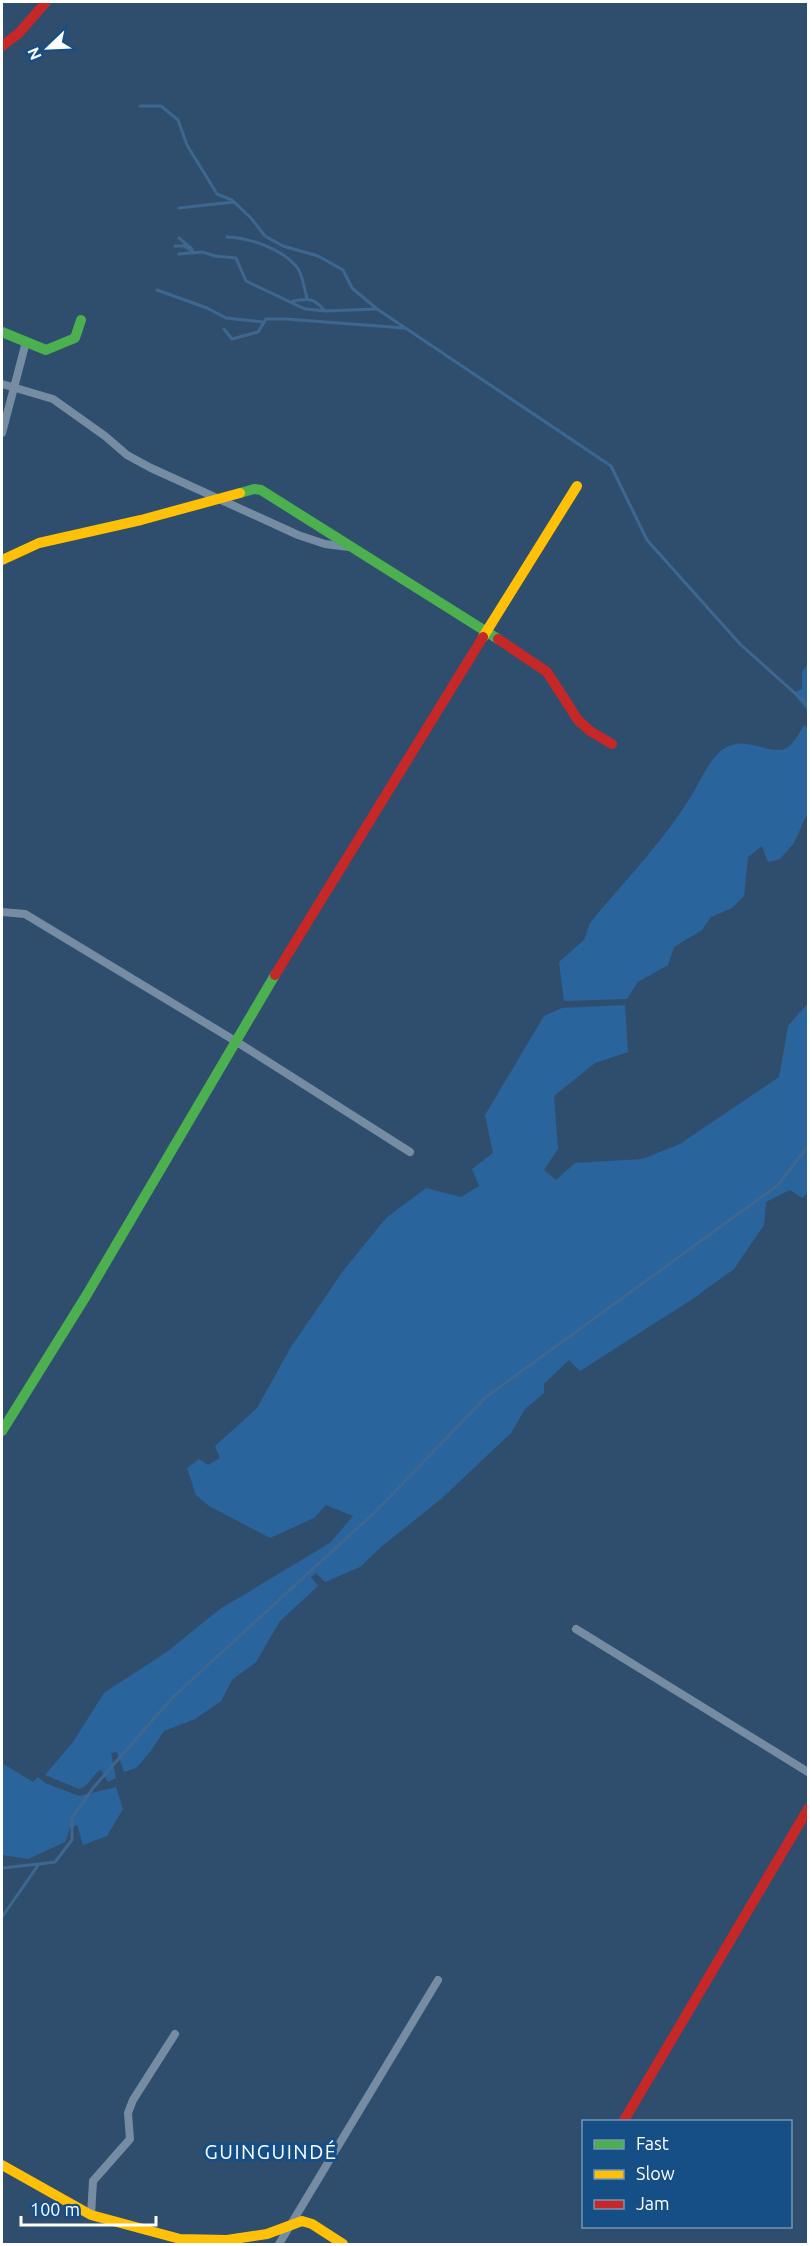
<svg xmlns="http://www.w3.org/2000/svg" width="810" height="2246" viewBox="0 0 810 2246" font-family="Ubuntu,sans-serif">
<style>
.green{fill:#2a649d}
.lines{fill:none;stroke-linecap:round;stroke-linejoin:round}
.stream{stroke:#3e678f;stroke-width:3}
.street{stroke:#768ca3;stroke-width:8}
.fast{stroke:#4caf50;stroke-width:10}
.slow{stroke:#ffc107;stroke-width:10}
.jam{stroke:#c62828;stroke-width:10}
.labels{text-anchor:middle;stroke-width:6;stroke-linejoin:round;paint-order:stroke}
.quarter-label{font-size:20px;letter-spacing:1.5px;fill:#fff;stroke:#164e86}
</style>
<rect width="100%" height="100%" fill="#2f4e6d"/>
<path class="green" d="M808 664V711L793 693 802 689V672Z
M804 725 808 728V812L794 843 780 859 768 862 762 846 748 857 744 896 732 908 711 917 702 930 674 947 668 965 638 982 627 999 564 1001 559 962 584 940 590 923C627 878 668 837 697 786 704 773 713 754 727 747 748 735 773 758 788 747 795 743 800 731 804 725Z
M808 1003V1193L802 1198 790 1190 766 1202 764 1225 734 1269 691 1300 580 1371 569 1360 544 1384V1393L525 1409 511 1433 441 1499 381 1547 360 1567 325 1582 316 1573 311 1577 318 1586 280 1621 256 1662 232 1680 221 1701 195 1719 164 1731 150 1752 136 1768 124 1772 117 1752 111 1753 116 1778 108 1782 101 1770C91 1775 91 1785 79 1789L45 1775 73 1742 104 1693 168 1651 220 1609 330 1543 353 1516 326 1505 314 1518 270 1538 209 1506 196 1495 187 1468 199 1459 208 1465 220 1458 215 1446 257 1408 291 1347 343 1271 386 1218 426 1188 461 1197 479 1186 472 1169 493 1153 485 1115 544 1016 562 1008 625 1005 628 1052 595 1063 554 1096 558 1149 544 1170 556 1180 575 1163 642 1159 680 1144 779 1077 788 1026Z
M2 1763 33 1782 38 1777 45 1783 79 1796 116 1787 123 1809 107 1836 83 1845 77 1825 70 1828 65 1842 28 1859 2 1855Z"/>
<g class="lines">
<path class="stream" d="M140 106H161L178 120 187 145 217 194 232 200 251 218 265 236 283 246 318 256 343 270 352 288 377 309 611 466 647 540 740 644 808 705
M179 208 234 202
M227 237C250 238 280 248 296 266 303 273 304 289 307 298
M179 238 192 249
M175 246H184L195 253
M179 254 202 252 215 256 236 258 246 281 305 309 325 311 376 309
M157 290 207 308 226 318 263 322
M293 301C308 298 314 298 324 310
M224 329 232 339 258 332 266 319H286L404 328
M2 1868 39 1864
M2 1917 39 1864 55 1862 72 1840V1818L93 1788 173 1697 376 1511 486 1397 778 1185 808 1146"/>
<path class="street" d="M2 384 53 399 105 436 127 455 151 468 298 535 325 544 349 547
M2 433 26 342
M2 912 25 914 237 1042 410 1152
M576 1629 808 1772
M91 2215 93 2181 130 2139 128 2113 133 2100 175 2034
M279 2244 438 1980"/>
<path class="fast" d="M2 332 46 350 75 338 81 320
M240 493 254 489 261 490 498 639
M2 1431 86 1296 275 975"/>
<path class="slow" d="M2 560 39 543 141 520 240 493
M483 637 577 486
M2 2165 91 2215 180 2239 227 2240 267 2234 302 2221 312 2224 343 2244"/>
<path class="jam" d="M2 46 19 33 46 2
M498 639 547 672 578 720 590 731 612 744
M275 975 483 637
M623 2122 808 1809"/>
</g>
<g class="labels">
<g class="quarter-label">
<text x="271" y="2159">GUINGUINDÉ</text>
</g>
</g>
<rect width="810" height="2246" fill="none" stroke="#ffffff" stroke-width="6"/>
<rect x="582" y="2120" width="210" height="108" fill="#164e86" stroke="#7395b6" stroke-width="1.5"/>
<rect x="594" y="2140" width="30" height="9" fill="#4caf50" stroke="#7395b6" stroke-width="1.5"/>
<text x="636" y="2150" font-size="18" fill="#ffffff">Fast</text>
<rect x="594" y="2170" width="30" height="9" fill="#ffc107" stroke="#7395b6" stroke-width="1.5"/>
<text x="636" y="2180" font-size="18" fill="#ffffff">Slow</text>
<rect x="594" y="2200" width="30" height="9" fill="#c62828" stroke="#7395b6" stroke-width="1.5"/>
<text x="636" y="2210" font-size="18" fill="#ffffff">Jam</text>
<g transform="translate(48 48) rotate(247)" stroke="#164e86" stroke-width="4.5" paint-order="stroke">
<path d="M0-4.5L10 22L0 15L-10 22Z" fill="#ffffff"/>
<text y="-9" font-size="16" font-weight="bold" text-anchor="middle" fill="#ffffff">N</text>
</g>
<path d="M21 2216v9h135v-9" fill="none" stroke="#ffffff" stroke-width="3"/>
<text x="30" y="2216" font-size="18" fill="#ffffff" stroke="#164e86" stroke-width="4.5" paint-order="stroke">100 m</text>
</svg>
